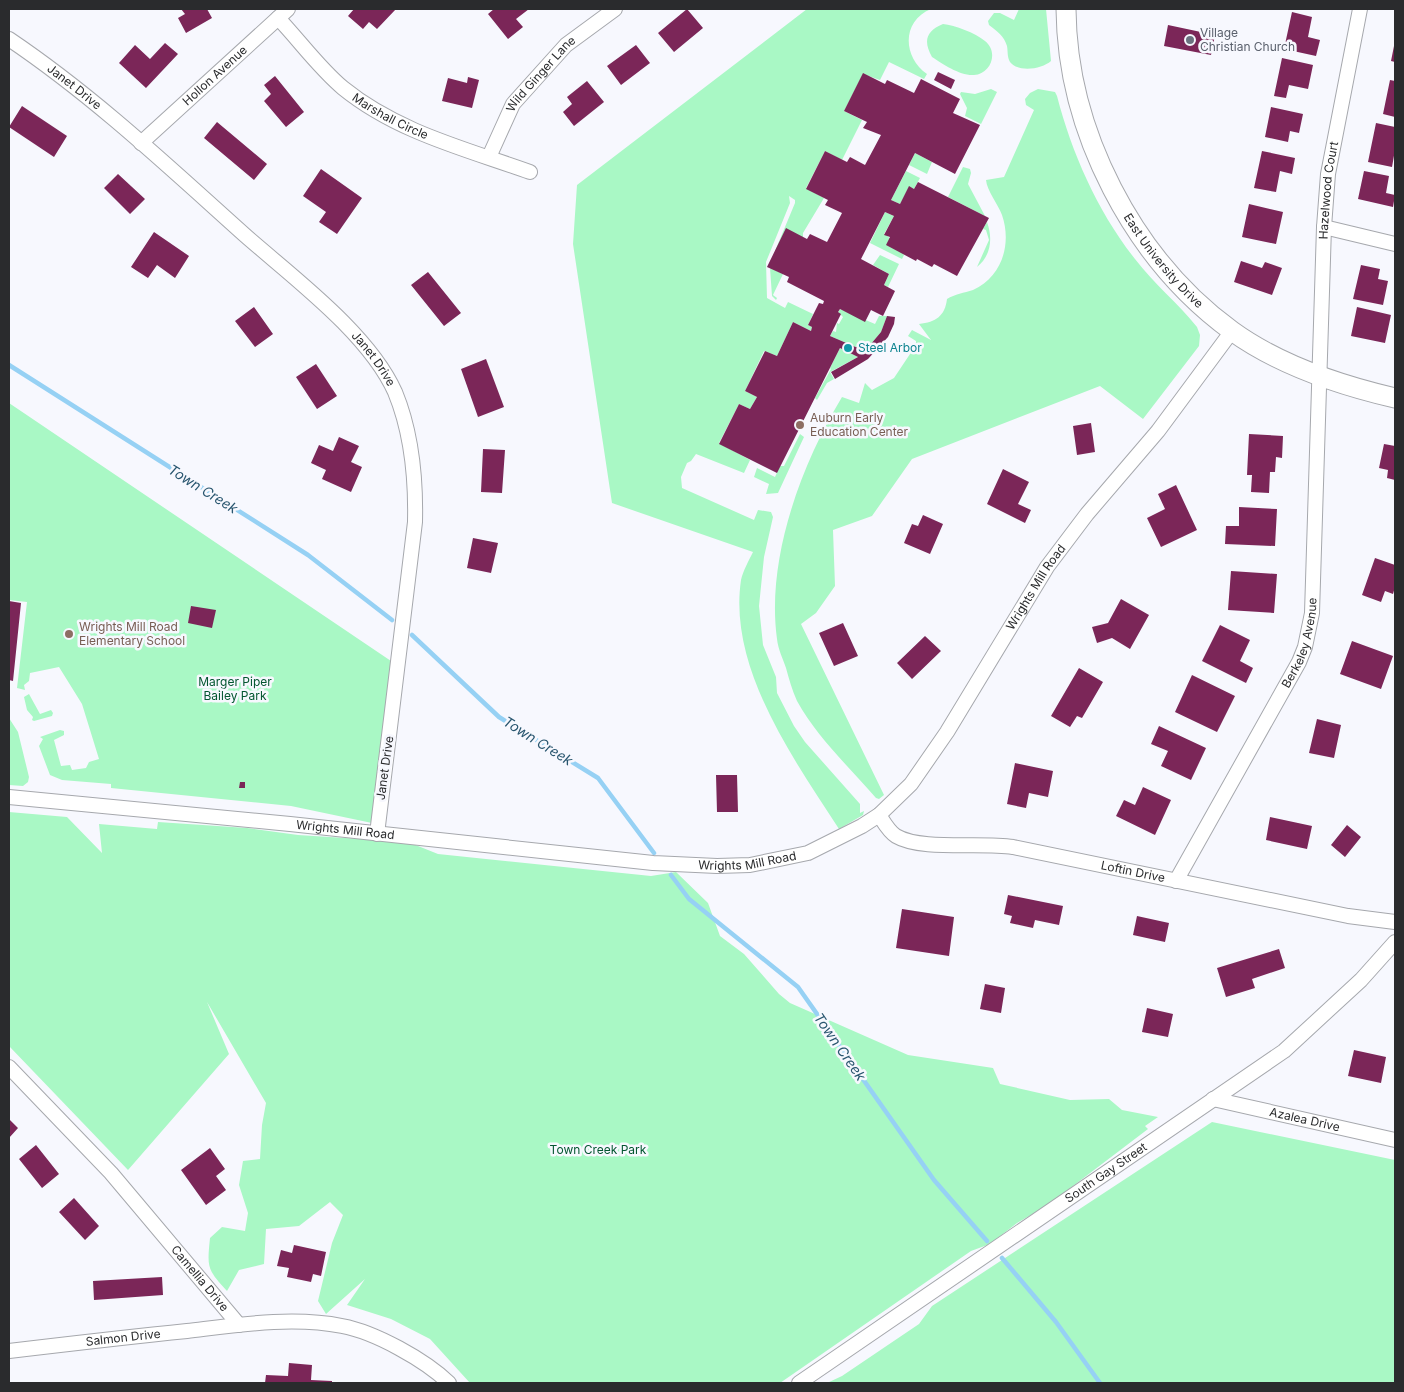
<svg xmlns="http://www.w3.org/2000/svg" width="1404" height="1392" viewBox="0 0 1404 1392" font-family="Inter,sans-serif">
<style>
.green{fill:#a9f8c5}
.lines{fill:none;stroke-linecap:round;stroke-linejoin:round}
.stream{stroke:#96d1f4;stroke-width:4.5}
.building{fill:#7b2658}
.street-casing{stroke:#a6a8ad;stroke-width:16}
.secondary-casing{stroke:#a6a8ad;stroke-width:21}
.street{stroke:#fff;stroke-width:14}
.secondary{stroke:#fff;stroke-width:19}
.worship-dot{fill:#6b7280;stroke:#f7f8fe;stroke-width:2}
.culture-dot{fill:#0f9aa8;stroke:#f7f8fe;stroke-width:2}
.education-dot{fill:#8d6e63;stroke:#f7f8fe;stroke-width:2}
.labels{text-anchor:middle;stroke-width:5;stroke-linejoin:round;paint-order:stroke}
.worship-label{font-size:12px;fill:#5b616d;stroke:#f7f8fe;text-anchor:start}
.street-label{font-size:12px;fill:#2a2b2d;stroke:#f7f8fe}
.culture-label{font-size:12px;fill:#0d838f;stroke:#f7f8fe;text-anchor:start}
.education-label{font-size:12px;fill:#785e54;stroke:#f7f8fe;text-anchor:start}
.park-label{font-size:12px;fill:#035630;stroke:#f7f8fe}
.water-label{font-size:14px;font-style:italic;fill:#29566f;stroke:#f7f8fe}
</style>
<rect width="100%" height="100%" fill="#f7f8fe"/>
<path class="green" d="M807 9H931C902 21 902 56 927 74L924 79 889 62 880 80 863 74 844 111 862 120 842 160 825 151 806 188 824 198 803 233V237L775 251 795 203V200L789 196 790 203 766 262 767 298 785 308 788 302 813 314 808 325 812 327 811 331 793 322 777 356 764 351 745 391 757 397 750 409 739 404 719 443 750 460 744 473 696 454 691 461 687 463 681 477 682 488 754 520 758 510 771 512 773 517 764 557 759 606 763 645 776 677 777 693 794 726 805 742 860 804V813L864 811 863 815 839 829C793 758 728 668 741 580 743 571 749 560 753 552L612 503 573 244 577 185Z
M1019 9H1046L1051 61C1042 69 1019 73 1010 62 1007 57 1008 51 1007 46 1004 36 997 31 989 25L988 21 994 13H1000L1014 20Z
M943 24C955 25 975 33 985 41 999 52 991 74 974 75 960 76 943 64 932 57 923 41 926 31 943 24Z
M991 89 997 92 981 124 965 116 967 108 960 94 961 92 975 94Z
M1038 89 1055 92 1057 96C1072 154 1098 212 1135 259 1154 284 1178 303 1197 327L1200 335 1199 346 1143 419 1100 386 912 459 872 516 833 530 835 586 816 613 801 624 884 795 879 799 876 798C849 767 817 737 797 701 792 690 789 679 786 668 783 659 778 649 777 639 766 559 801 465 842 397L859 403 865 383 872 390 894 378 916 345V341L908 336 912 330 931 340 919 324C936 322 945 316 947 299 955 294 964 293 973 290 1002 277 1012 244 1002 215 998 204 987 191 986 180L1004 177 1034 110 1026 105 1025 99 1030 93Z
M915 153 932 162 927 174 909 165Z
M963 167 970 169 971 173 968 184 985 216 948 197Z
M906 171 920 178 914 189 909 187 900 204 891 200Z
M885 212 894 216 884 234C893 239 899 248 904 255L902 259 870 243Z
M987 222C993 238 991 256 977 267L989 240 986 230 983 229Z
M880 255 899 264 888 287 884 285 889 274 873 265Z
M770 268 783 274 773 295 777 298 776 300 772 296Z
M840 309 875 324 879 316H887L881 332 865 351 830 336 833 331 836 332 837 323 839 324 843 317 838 312Z
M840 348 858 357 830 372 834 379 827 383 817 400 815 398 831 369 830 368Z
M9 403 391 661 372 823 291 806 111 788V784L62 780 50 775 39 746 43 739 40 737 60 730 64 731V735L54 740 61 766 70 765 72 770 86 768 89 762 99 759 82 704 59 667 30 673 29 681 24 685 25 690 17 688 27 602 9 600Z
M800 434 804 437 778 493 766 494 769 484 754 477 757 468 775 477 780 466H784Z
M29 694 40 714 51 710 53 713 52 716 34 721 32 720 33 717 27 710 24 697Z
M9 718 18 732 29 777 28 782 23 786 9 785Z
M9 812 67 817 102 853 99 824 157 829 158 822 247 828 298 835 408 842 438 854 651 876 676 872 708 903 720 936 744 954 779 994 790 1003 908 1055 993 1068 1000 1084 1070 1100 1109 1099 1122 1110 1158 1117 1145 1126 1148 1129 1048 1205 1017 1223 990 1244 971 1251 780 1383H470L430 1339 391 1319 347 1305 365 1279 326 1314 318 1301 332 1243 343 1215 330 1202 299 1226 266 1229 264 1264 239 1270 227 1291C207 1269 207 1268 210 1238L222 1227 245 1231 248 1213 239 1185 243 1161 260 1159 262 1125 266 1103 207 1002 229 1054 128 1170 9 1046Z
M1212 1122 1395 1160V1383H827L842 1376 919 1324 932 1306Z"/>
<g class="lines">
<path class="stream" d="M9 365 308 555 392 620
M412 635 499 717 598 778 654 853
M671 875 689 899 798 987 934 1180 987 1241
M1002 1258 1056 1322 1100 1383"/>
</g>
<path class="building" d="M181 9H207L212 18 186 33 178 18 185 14Z
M354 9H396L377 29 369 22 363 29 348 16Z
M494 9H529L516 19 523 27 508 39 488 14Z
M687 9 703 28 674 52 658 33Z
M1292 12 1312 17 1308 37 1320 40 1316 56 1284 49Z
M1168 25 1215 35 1211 55 1164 46Z
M165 43 178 54 146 88 119 63 135 45 150 59Z
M636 45 650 63 621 85 607 66Z
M1394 46H1395V62L1391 61Z
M1282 58 1313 65 1308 89 1289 85 1286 98 1274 96Z
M938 72 955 80 951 89 934 80Z
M863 73 885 84 887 80 914 93 921 79 960 99 953 113 980 125 955 174 915 153 891 200 900 204 909 186 914 189 918 182 989 218 957 276 934 264 932 267 917 259 916 261 886 245 890 237 884 235 894 216 885 212 861 259 889 274 884 285 895 291 883 316 871 310 865 322 840 309 838 312 841 314 830 336 865 351 881 332 887 316 895 317 894 324 888 337 868 359 835 379 831 372 858 357 840 348 777 473 719 444 739 404 750 409 757 397 745 391 765 351 777 356 793 322 811 331 812 327 808 325 819 303 823 304 824 301 787 282 789 277 767 267 786 228 807 239 810 234 827 242 842 213 825 205 828 200 806 189 825 151 847 162 850 157 865 165 881 135 863 128 867 122 844 111Z
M275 76 304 112 286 127 264 101 271 94 264 85Z
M468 77 479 80 472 108 442 101 448 78 467 83Z
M1390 80 1395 81V117L1383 114Z
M587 81 604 102 574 126 563 112 572 104 567 97Z
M22 106 67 136 54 157 9 127Z
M1271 107 1303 114 1299 133 1290 131 1288 142 1265 137Z
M217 122 267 164 254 180 204 138Z
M1376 123 1395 127V150L1392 167 1368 162Z
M1262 151 1295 158 1292 174 1280 171 1276 192 1254 188Z
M321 169 362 198 337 234 319 222 326 212 303 196Z
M1364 171 1389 176 1386 193 1395 195 1393 207 1358 199Z
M118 174 145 199 130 214 104 188Z
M1249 204 1283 212 1276 244 1242 237Z
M154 232 189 256 175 278 157 265 148 278 131 267Z
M1241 261 1262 268 1265 262 1282 268 1272 295 1234 282Z
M1361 265 1380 269 1378 279 1388 281 1383 305 1353 299Z
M428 272 461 313 444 326 411 285Z
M254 307 273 334 255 347 235 321Z
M1357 307 1391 315 1385 343 1351 336Z
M486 359 504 407 478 417 461 369Z
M316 364 337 396 317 409 296 377Z
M1091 423 1095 452 1077 455 1073 426Z
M1249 434 1283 436 1282 458 1276 457 1275 472H1270L1269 493 1251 492 1252 475H1247Z
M339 437 359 446 351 462 362 467 351 492 322 479 326 470 311 463 319 445 333 451Z
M1384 444 1395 446V480L1387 478 1388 470 1379 468Z
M483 449 505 450 502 493 481 492Z
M1003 469 1029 482 1018 504 1031 510 1025 523 987 504Z
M1176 485 1197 530 1161 547 1147 518 1165 509 1158 494Z
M1239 507 1277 509 1275 546 1225 544 1226 526H1239Z
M923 515 943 524 930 554 904 543 912 524 918 526Z
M473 538 498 543 491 573 467 568Z
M1375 558 1395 565V587L1393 594 1385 591 1381 602 1362 595Z
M1231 571 1277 574 1274 613 1228 610Z
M1121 599 1149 615 1130 649 1112 638 1097 643 1092 627 1108 623Z
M9 601 21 603 13 681 9 680Z
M191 606 216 610 212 628 188 623Z
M843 623 858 656 834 666 819 633Z
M1220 625 1250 640 1240 661 1253 668 1246 683 1202 661Z
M925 636 941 651 912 679 897 663Z
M1352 641 1393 656 1381 689 1340 674Z
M1079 668 1103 682 1082 718 1077 716 1070 727 1051 716Z
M1192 675 1235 696 1217 732 1175 712Z
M1317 719 1341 725 1334 758 1309 753Z
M1159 726 1206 748 1191 780 1161 766 1168 751 1151 744Z
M1015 763 1053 771 1048 797 1029 793 1026 808 1007 804Z
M716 775H737L738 812H717Z
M240 782H245V788H239Z
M1143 787 1171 800 1155 835 1116 816 1124 800 1135 805Z
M1270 817 1312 826 1307 849 1266 840Z
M1347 825 1361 837 1345 857 1331 845Z
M1008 895 1063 906 1059 925 1035 920 1033 928 1010 923 1012 916 1004 914Z
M902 909 954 917 949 956 896 948Z
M1137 916 1169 923 1165 942 1133 935Z
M1279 949 1285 968 1252 979 1255 988 1226 997 1217 968Z
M985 984 1005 988 1001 1013 980 1009Z
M1147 1008 1173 1014 1168 1037 1142 1032Z
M1354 1050 1386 1057 1381 1083 1348 1076Z
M9 1119 18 1128 9 1138Z
M36 1145 59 1174 42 1188 19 1159Z
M210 1148 225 1169 216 1176 226 1190 206 1205 181 1170Z
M74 1198 99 1226 85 1240 59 1212Z
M294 1245 326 1252 321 1276 313 1274 311 1282 287 1277 289 1268 277 1266 281 1250 292 1253Z
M162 1277 163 1295 94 1300 93 1281Z
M289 1363 312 1365 311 1380 332 1381V1383H265L266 1375 288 1376Z"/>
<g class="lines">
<g class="street-casing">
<g id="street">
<path id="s1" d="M278 18C299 40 319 68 343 88 397 132 466 149 530 172"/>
<path id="s2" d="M9 39C95 97 170 168 247 237 295 279 369 334 395 392 412 433 416 478 415 522L377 834"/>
<path id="s3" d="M141 143 288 9"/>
<path id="s4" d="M489 157 513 104 566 45 615 9"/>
<path d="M1324 227 1395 244"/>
<path id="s5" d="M9 797 290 824 653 863 717 866 750 865 808 853 862 826 879 815 911 784 947 732 1047 567 1087 514 1158 431 1232 331"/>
<path id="s6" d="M879 815C883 821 889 832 896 836 921 851 981 842 1013 847L1348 916 1395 922"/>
<path id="s7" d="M1176 881 1299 662 1305 647 1312 613 1324 227 1328 174 1360 9"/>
<path id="s8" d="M9 1067 111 1173 239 1325"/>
<path id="s9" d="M1213 1099 1395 1140"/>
<path id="s10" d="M9 1351C68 1344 127 1337 187 1331 237 1325 292 1316 342 1326 375 1332 425 1360 449 1383"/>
<path id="s11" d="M799 1383 1284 1051 1361 980 1395 942"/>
</g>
</g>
<g class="secondary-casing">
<g id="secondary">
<path id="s12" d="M1066 9C1067 131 1133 259 1232 331 1279 365 1339 385 1395 398"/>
</g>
</g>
<use href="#street" class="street"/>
<use href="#secondary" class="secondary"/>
</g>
<circle class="worship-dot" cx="1190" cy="40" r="5"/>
<circle class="culture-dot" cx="848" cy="348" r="5"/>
<g class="education-dot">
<circle cx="800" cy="425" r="5"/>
<circle cx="69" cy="634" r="5"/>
</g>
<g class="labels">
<g class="worship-label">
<text x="1200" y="37">Village<tspan x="1200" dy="14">Christian Church</tspan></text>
</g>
<g class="street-label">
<text dy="4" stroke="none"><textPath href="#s3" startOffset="100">Hollon Avenue</textPath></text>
<text dy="4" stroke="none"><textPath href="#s4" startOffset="99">Wild Ginger Lane</textPath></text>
<text dy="4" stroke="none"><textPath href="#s2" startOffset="81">Janet Drive</textPath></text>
<text dy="4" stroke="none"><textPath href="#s1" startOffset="151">Marshall Circle</textPath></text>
<text dy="4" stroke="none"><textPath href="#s7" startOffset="725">Hazelwood Court</textPath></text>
<text dy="4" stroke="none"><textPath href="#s12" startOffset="276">East University Drive</textPath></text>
<text dy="4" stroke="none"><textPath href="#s2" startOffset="486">Janet Drive</textPath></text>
<text dy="4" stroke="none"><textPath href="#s5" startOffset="1162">Wrights Mill Road</textPath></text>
<text dy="4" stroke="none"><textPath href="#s7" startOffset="270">Berkeley Avenue</textPath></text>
<text transform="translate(385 768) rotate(-82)" y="4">Janet Drive</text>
<text dy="4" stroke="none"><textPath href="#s5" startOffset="338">Wrights Mill Road</textPath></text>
<text dy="4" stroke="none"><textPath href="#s5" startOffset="742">Wrights Mill Road</textPath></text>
<text dy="4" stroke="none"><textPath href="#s6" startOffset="268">Loftin Drive</textPath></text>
<text dy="4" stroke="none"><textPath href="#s9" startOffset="94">Azalea Drive</textPath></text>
<text dy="4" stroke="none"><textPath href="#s11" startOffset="372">South Gay Street</textPath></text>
<text dy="4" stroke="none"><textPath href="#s8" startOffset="285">Camellia Drive</textPath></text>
<text dy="4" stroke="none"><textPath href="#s10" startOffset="115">Salmon Drive</textPath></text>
</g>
<g class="culture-label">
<text x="858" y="352">Steel Arbor</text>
</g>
<g class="education-label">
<text x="810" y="422">Auburn Early<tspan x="810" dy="14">Education Center</tspan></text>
<text x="79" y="631">Wrights Mill Road<tspan x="79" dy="14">Elementary School</tspan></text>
</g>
<g class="park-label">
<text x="235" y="686">Marger Piper<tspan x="235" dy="14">Bailey Park</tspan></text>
<text x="598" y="1154">Town Creek Park</text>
</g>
<g class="water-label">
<text transform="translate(203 489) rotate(32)" y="5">Town Creek</text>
<text transform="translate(538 741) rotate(32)" y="5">Town Creek</text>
<text transform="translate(840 1047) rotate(55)" y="5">Town Creek</text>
</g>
</g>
<rect width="1404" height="1392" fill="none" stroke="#2a2b2d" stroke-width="20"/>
</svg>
